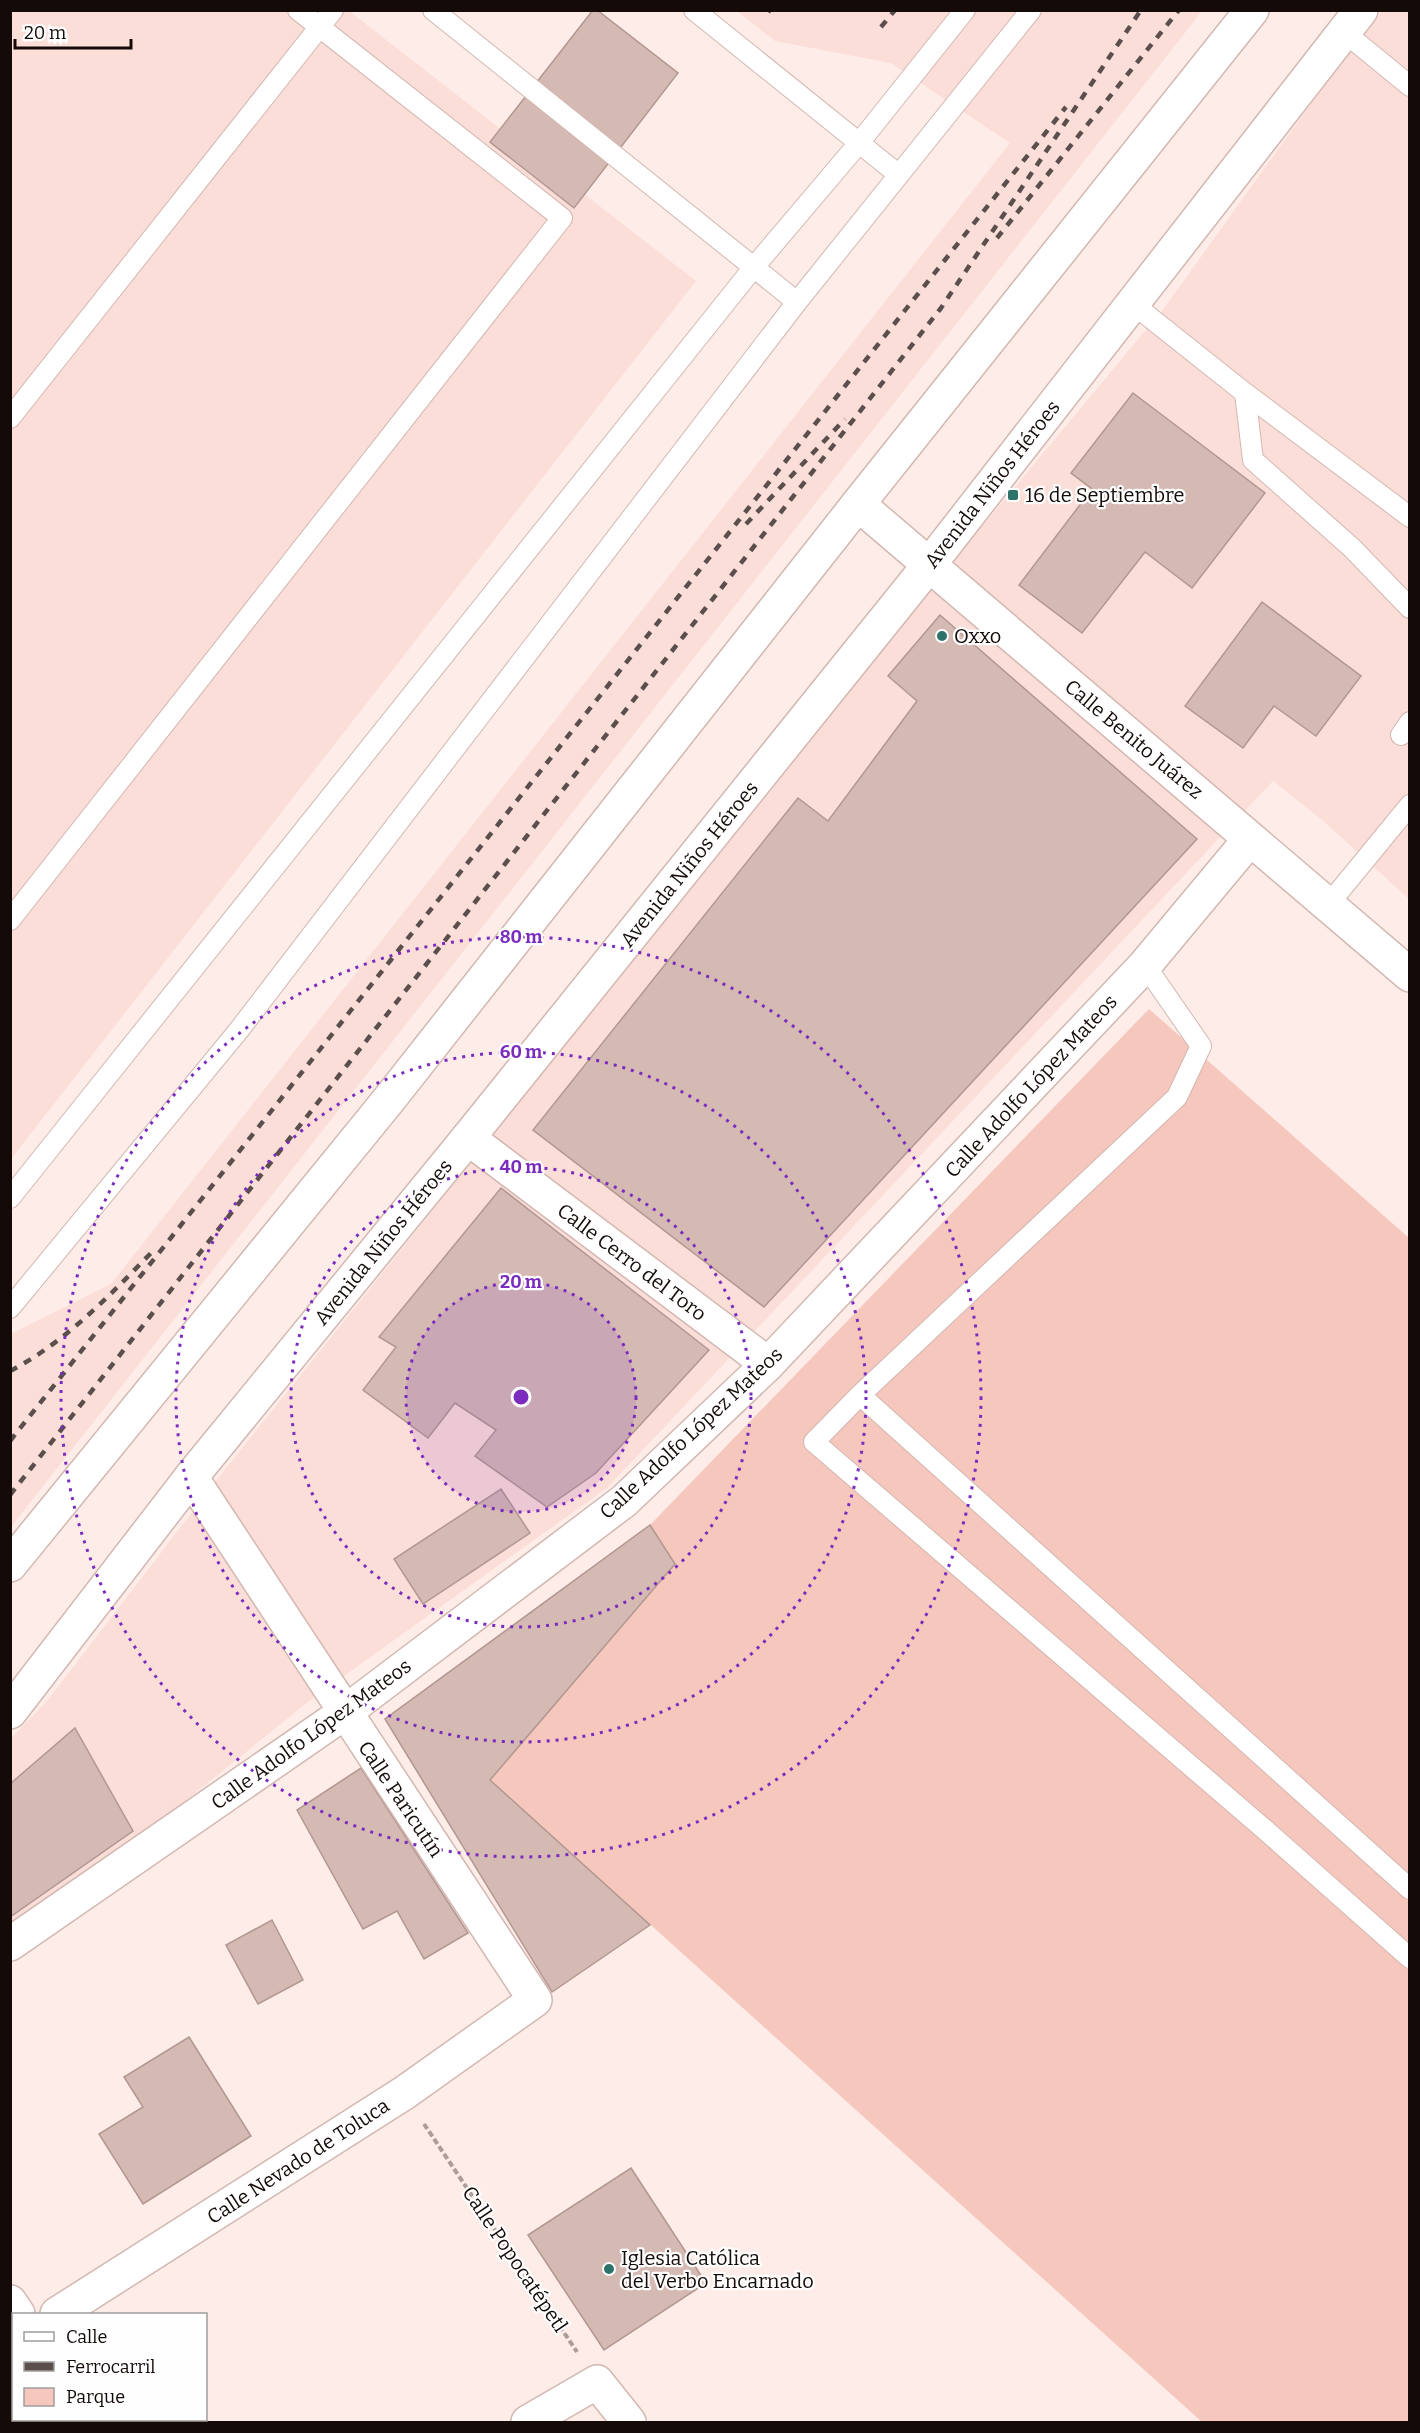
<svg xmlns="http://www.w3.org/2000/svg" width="1420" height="2433" viewBox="0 0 1420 2433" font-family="Bitter,serif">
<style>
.built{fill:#fcded8}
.green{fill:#f6c7bd}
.building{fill:#d5b9b3;stroke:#b29791;stroke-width:1.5}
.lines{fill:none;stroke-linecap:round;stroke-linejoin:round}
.lane-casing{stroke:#d3b7b1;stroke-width:22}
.street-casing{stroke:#d3b7b1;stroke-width:36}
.secondary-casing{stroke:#d3b7b1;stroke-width:36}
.path{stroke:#ac9d9b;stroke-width:4;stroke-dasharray:6 3;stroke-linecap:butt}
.lane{stroke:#fff;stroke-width:20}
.street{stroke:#fff;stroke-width:33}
.secondary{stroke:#fff;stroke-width:33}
.rail{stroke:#5b4f4d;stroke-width:4.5;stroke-dasharray:8 8;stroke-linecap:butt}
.ring{fill:none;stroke:#7b2cbf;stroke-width:3;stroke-dasharray:3 6}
.poi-dot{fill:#2d7369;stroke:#fefefe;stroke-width:2}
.labels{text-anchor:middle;stroke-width:4.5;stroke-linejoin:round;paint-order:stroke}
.street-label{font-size:20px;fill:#140b09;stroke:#fefefe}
.poi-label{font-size:20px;fill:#140b09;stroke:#fefefe;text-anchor:start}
.centre{fill:#7b2cbf;stroke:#fefefe;stroke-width:3}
.ring-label{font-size:18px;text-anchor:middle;font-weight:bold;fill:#7b2cbf;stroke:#fefefe;stroke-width:4.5;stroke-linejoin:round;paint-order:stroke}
</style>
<rect width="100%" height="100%" fill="#feece9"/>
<path class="built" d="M11 11H349L696 281 11 1159Z
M737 11H1202L11 1527V1334L111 1284 1010 143 891 63 775 41Z
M1382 11H1409V899L1321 819 1273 781 607 1488 309 1701 136 1841 11 1926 10 1739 47 1701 216 1481 934 584 1165 307 1330 77Z"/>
<path class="green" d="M1149 1009 1409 1238V2422H1202L490 1780 675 1564 650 1525Z"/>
<path class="building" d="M593 10H597L678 73 574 208 490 142Z
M1133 393 1265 493 1192 588 1145 552 1082 633 1019 585 1092 489 1071 473Z
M1262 602 1361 676 1316 736 1274 706 1243 748 1185 706Z
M940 615 1197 839 764 1307 533 1130 798 798 828 821 917 701 888 676Z
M501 1188 709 1350 596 1473 547 1507 475 1456 496 1430 455 1403 428 1438 363 1390 396 1347 379 1337Z
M501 1489 530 1533 423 1604 394 1559Z
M650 1525 675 1564 490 1780 650 1925 552 1992 385 1719Z
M75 1728 133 1831 10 1917V1784Z
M361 1768 468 1933 424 1959 397 1911 363 1929 297 1810Z
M272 1920 303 1980 258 2004 226 1945Z
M189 2037 251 2136 143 2204 99 2134 143 2107 124 2077Z
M631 2168 706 2283 604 2350 528 2235Z"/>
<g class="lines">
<g class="lane-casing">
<path id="lane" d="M433 10 797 302
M694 10 899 175
M1344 32 1410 86
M1133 304 1245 393 1253 460 1352 548 1410 608
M1245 393 1410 517
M10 418 333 10
M1401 735 1410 722
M1328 905 1410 805
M10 920 562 218 298 10
M1145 965 1201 1046 1177 1097 860 1395 814 1442 1263 1828 1410 1958
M10 1198 754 267 859 143 965 10
M10 1308 239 1030 797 302 1031 10
M860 1395 1410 1889"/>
</g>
<g class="street-casing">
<path id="street" d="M858 504 1410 975
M468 1138 768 1364
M10 1944 344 1713 624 1501 768 1364 1145 965 1250 839
M10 2302 18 2314
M57 2314 404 2093 535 2000 191 1477
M10 2345 14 2343
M86 2420 88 2422
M528 2422 597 2382 629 2422"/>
</g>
<g class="secondary-casing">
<path id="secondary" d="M10 1565 391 1097 858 504 1252 10
M10 1712 191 1477 468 1138 929 565 1361 10"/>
</g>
<path class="path" d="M424 2124 577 2352"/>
<use href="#lane" class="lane"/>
<use href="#street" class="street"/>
<use href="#secondary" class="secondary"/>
<path class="rail" d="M768 12 770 10
M881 27 895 10
M997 238 1179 10
M746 524 845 419
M10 1371C66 1342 110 1295 153 1251
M10 1441 1066 107
M10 1495 941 308 1141 10"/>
</g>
<circle cx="521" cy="1397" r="115" fill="#7b2cbf" fill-opacity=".12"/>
<g class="ring">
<circle cx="521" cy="1397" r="115"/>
<circle cx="521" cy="1397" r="230"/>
<circle cx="521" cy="1397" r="345"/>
<circle cx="521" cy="1397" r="460"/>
</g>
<g class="poi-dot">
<rect x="1007" y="489" width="12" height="12" rx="3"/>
<circle cx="942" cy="636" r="6"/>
<circle cx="609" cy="2269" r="6"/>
</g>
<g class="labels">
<g class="street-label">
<text transform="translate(992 484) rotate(-52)" y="7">Avenida Niños Héroes</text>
<text transform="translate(1134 739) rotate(40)" y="7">Calle Benito Juárez</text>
<text transform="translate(689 864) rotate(-51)" y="7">Avenida Niños Héroes</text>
<text transform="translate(1031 1086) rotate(-47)" y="7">Calle Adolfo López Mateos</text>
<text transform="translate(383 1242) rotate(-51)" y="7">Avenida Niños Héroes</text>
<text transform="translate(632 1262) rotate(37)" y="7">Calle Cerro del Toro</text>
<text transform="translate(691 1433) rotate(-43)" y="7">Calle Adolfo López Mateos</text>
<text transform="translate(311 1734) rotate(-36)" y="7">Calle Adolfo López Mateos</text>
<text transform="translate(401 1799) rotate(56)" y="7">Calle Paricutín</text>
<text transform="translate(298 2161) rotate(-33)" y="7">Calle Nevado de Toluca</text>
<text transform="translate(515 2259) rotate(56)" y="7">Calle Popocatépetl</text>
</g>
<g class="poi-label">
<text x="1025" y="502">16 de Septiembre</text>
<text x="954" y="643">Oxxo</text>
<text x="621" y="2265">Iglesia Católica<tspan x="621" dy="23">del Verbo Encarnado</tspan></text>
</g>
</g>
<circle cx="521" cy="1397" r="9" class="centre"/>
<g class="ring-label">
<text x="521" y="943">80 m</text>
<text x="521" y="1058">60 m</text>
<text x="521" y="1173">40 m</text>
<text x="521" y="1288">20 m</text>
</g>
<rect width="1420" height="2433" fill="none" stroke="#140b09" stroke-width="24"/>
<rect x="12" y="2313" width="195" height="108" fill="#fefefe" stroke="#a09d9c" stroke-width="1.5"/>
<rect x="24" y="2332" width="30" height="9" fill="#ffffff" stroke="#a09d9c" stroke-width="1.5"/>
<text x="66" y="2343" font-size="18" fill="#140b09">Calle</text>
<rect x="24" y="2362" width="30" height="9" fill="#5b4f4d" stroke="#a09d9c" stroke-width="1.5"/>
<text x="66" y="2373" font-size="18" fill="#140b09">Ferrocarril</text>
<rect x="24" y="2388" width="30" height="18" fill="#f6c7bd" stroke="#a09d9c" stroke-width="1.5"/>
<text x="66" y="2403" font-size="18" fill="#140b09">Parque</text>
<path d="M15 39v9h116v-9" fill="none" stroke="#140b09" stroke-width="3"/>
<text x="24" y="39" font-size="18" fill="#140b09" stroke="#fefefe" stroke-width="4.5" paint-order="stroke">20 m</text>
</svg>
